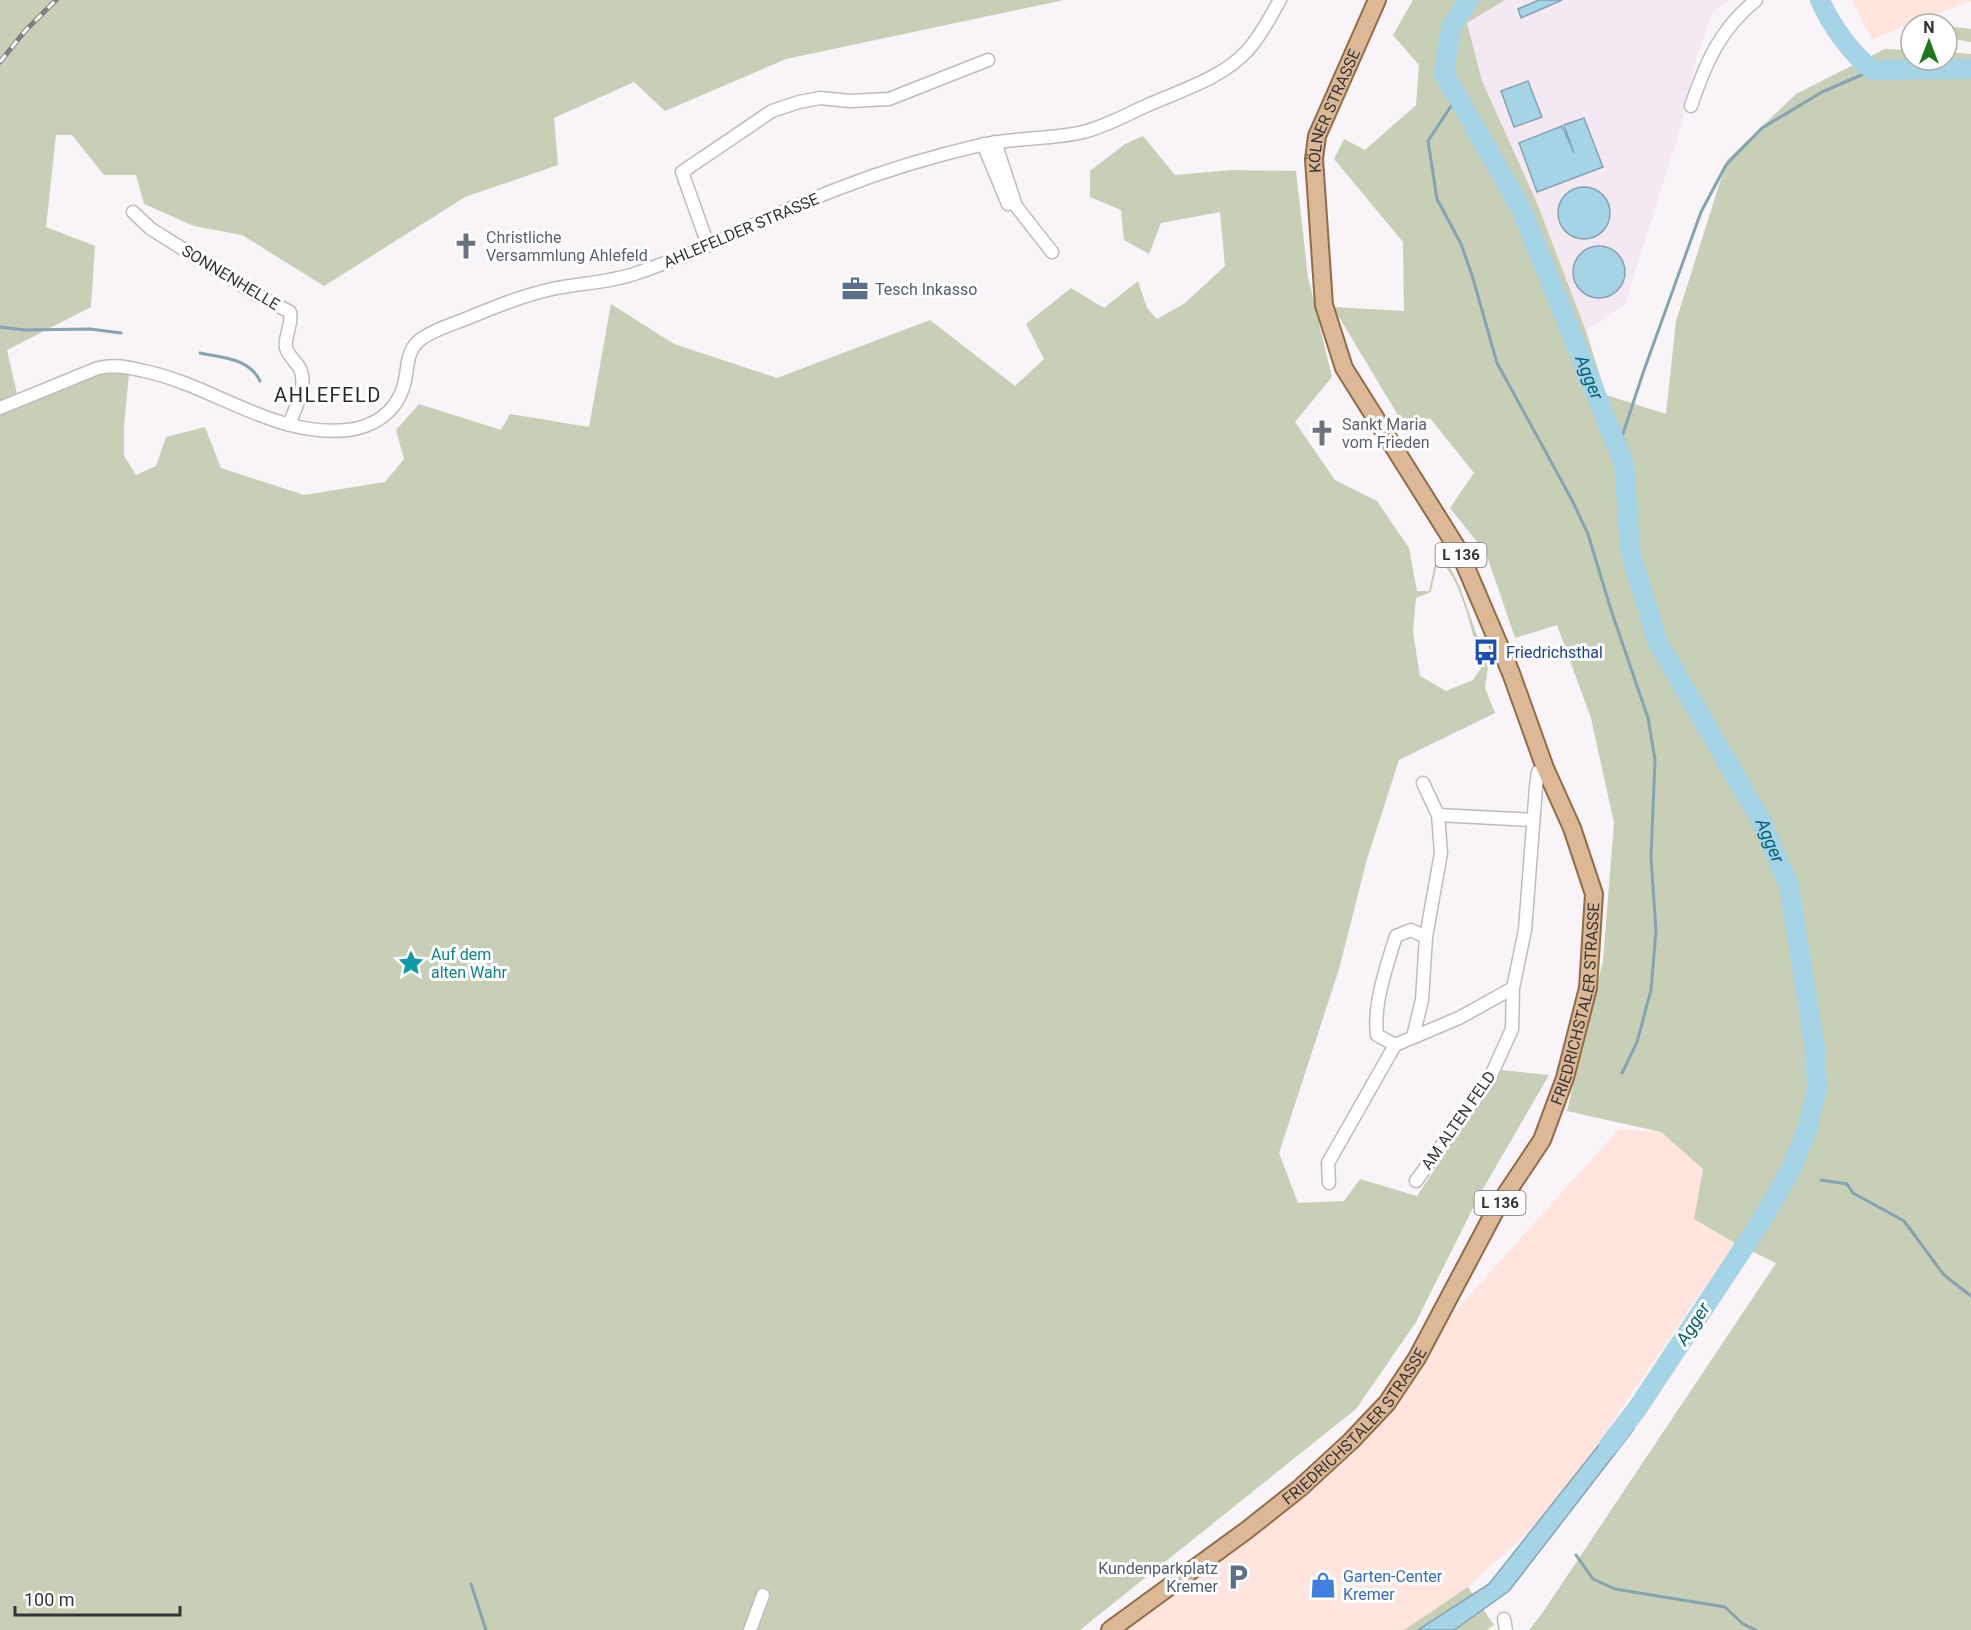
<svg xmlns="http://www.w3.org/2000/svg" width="1971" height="1630" viewBox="0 0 1971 1630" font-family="Roboto,sans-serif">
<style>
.commercial{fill:#ffe5de}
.built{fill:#f4e9f3}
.green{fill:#c7cfb6;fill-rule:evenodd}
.water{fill:#a5d4e7;stroke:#84a4b2;stroke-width:1.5}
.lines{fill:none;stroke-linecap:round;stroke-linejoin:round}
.stream{stroke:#84a4b2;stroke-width:3}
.river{stroke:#a5d4e7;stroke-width:20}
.minor-casing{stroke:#bfbbbf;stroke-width:15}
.major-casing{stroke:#926c47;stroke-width:20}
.minor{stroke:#fff;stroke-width:12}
.major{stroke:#dcb896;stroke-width:16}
.rail-casing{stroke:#807e80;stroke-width:5}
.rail{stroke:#fff;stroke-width:3;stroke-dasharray:9;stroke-linecap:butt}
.labels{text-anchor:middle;stroke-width:6;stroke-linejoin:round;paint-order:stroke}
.shield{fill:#fff;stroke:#727272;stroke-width:1.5}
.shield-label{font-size:15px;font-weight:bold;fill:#363536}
.street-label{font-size:16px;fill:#363536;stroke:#fff}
.worship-label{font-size:16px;fill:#5b616d;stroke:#fff;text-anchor:start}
.service-label{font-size:16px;fill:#4e5e75;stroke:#fff;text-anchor:start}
.transit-label{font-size:16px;fill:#164399;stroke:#fff;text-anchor:start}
.culture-label{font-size:16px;fill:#0d838f;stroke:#fff;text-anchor:start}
.shop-label{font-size:16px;fill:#366cbe;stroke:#fff;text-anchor:start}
.water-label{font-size:18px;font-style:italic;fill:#02607b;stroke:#fff}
.quarter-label{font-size:20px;letter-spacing:1.5px;fill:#2c292c;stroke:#fff}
</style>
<rect width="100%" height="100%" fill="#f8f4f8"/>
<path class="commercial" d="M1852 0H1971V3L1970 1 1872 39Z
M1619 1129 1661 1132 1703 1169 1694 1219 1735 1243 1587 1459 1534 1527 1468 1587 1404 1630H1127L1287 1510 1355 1446 1402 1396 1447 1320Z"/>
<path class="built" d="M1505 0H1731L1713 12 1696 59 1682 123 1625 304 1586 331 1537 203 1482 81 1467 22Z"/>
<path class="green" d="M0 0H1064L786 59 665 111 634 82 554 118 558 165 465 197 324 286 242 235 194 226 144 204 136 175H104L72 135H56L46 227 95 246 91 307 7 350 20 407 92 374H129L124 425V456L136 475 156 466 166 437 205 427 221 468 304 495 385 482 404 459 396 430 419 404 501 430 510 414 589 427 611 304 674 344 777 378 930 320 1015 386 1044 359 1026 324 1071 288 1104 308 1138 281 1147 308 1157 319 1185 303 1225 266 1220 212 1161 223 1149 254 1124 240 1121 210 1090 197V171L1125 144 1143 136 1175 175 1232 170 1296 171 1308 277 1332 377 1295 422 1335 480 1377 501 1409 548 1417 591H1429L1439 545 1460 587 1488 667 1485 688 1495 713 1399 760 1367 859 1339 969 1279 1153 1298 1203 1344 1201 1360 1179 1417 1196 1501 1070 1549 1075 1480 1194 1416 1322 1356 1409 1080 1630H0ZM1443 565C1461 578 1476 645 1481 668L1473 680 1446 691 1420 676 1413 632 1416 598 1431 592 1436 568Z
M1413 0H1505L1467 23 1482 81 1537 203 1586 331 1606 395 1666 414 1676 321 1727 160 1796 94 1885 49 1911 50V60H1947V52L1971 54V1630H1529L1543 1612 1776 1263 1735 1243 1694 1219 1703 1169 1661 1132 1567 1111 1603 961 1614 823 1591 718 1557 625 1515 638 1486 553 1450 508 1474 473 1430 418 1405 427 1333 307 1404 311 1403 242 1334 159 1344 139 1365 150 1416 105 1419 65 1393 35Z
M1947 26 1971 29V42L1947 38Z
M1468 1587 1494 1625 1487 1630H1404Z"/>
<path class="water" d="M1539 0H1562L1521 18 1518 9Z
M1528 81 1542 117 1514 127 1501 91Z
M1584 118 1603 167 1537 192 1519 143 1562 126 1574 153 1564 125Z
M1558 213a26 26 0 1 1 52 0a26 26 0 1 1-52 0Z
M1573 272a26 26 0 1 1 52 0a26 26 0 1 1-52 0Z
M1617 1422 1634 1429 1509 1591 1454 1630H1418L1489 1584Z"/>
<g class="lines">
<path class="stream" d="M1457 97 1428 141 1437 199 1461 244 1472 275 1497 363 1572 500 1588 534 1611 610 1648 718 1655 760 1651 857 1656 931 1651 990 1637 1042 1622 1073
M0 327 25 330 90 329 121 333
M200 353C223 358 249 358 260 381
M1618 449 1643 373 1701 212 1726 165 1762 128 1822 92 1873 70
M1821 1180 1847 1184 1853 1193 1904 1221 1944 1275 1971 1296
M1576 1555 1593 1579 1615 1589 1725 1607 1743 1624 1756 1630
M471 1584 486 1630"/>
<g class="river">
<path id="s1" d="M1469 0 1451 27 1444 73 1521 208 1624 464 1630 550 1657 641 1763 824 1789 886 1815 1048 1817 1088 1808 1127 1792 1167 1762 1220 1637 1409 1609 1445"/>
<path d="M1820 0C1830 24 1852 55 1873 70L1971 69"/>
</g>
<g class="minor-casing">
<path id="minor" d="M1691 106C1705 64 1720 29 1756 0
M995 142 1016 206 1052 252
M983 144 1008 204
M133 212 151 229 254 293 290 312C293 325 284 335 286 348 288 355 295 361 299 367 309 384 295 408 289 425
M708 245 682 172 772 111 799 102 820 98 850 101 889 99 988 60
M0 408 98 368C115 364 127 367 144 371 213 385 274 438 348 430 373 427 395 413 403 388 409 371 404 352 421 339 433 330 450 325 463 320 492 308 521 296 552 289 580 283 609 283 637 273 706 250 771 214 840 188 886 170 933 156 981 145 1014 137 1055 140 1087 131 1108 125 1128 114 1148 105 1182 90 1222 78 1247 51 1261 36 1270 17 1280 0
M1438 815 1533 820
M1413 1037 1422 1000 1426 937
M1395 1045 1377 1035C1373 1004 1387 965 1396 936L1411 930 1426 937 1441 853 1438 815 1423 783
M1416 1181 1489 1080 1512 1029 1513 988 1525 930 1536 787 1538 772 1545 768
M1329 1183 1328 1163 1395 1045 1459 1018 1513 988
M1504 1619 1506 1630
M750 1630 763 1595"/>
</g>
<g class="major-casing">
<g id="major">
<path id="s2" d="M1110 1630 1247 1530 1300 1488 1351 1441 1387 1403 1417 1358 1496 1209 1542 1140 1565 1078 1588 988 1594 894 1572 828 1545 768 1511 673 1459 551 1344 368 1324 305 1314 159 1317 136 1377 0"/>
</g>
</g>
<use href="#minor" class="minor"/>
<use href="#major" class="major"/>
<g class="rail-casing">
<path id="rail" d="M0 62 25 31 56 0"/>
</g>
<use href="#rail" class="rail"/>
</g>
<defs>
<g id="church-bare" transform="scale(2.07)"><path d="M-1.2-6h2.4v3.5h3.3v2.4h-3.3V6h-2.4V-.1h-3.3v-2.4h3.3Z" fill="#6b7280" stroke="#fff" stroke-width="2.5" paint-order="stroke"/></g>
<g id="office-bare" transform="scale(2.07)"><path d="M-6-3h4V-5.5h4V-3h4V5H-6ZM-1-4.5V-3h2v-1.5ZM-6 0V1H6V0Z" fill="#5c6f8a" stroke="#fff" stroke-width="2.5" paint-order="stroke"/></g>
<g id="bus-bare" transform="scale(2.07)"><path d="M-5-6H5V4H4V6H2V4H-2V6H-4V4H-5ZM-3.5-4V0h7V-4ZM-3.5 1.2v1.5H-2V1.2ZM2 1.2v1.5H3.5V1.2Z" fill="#1a4fb4" stroke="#fff" stroke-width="2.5" paint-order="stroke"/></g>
<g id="sight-bare" transform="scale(2.07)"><path d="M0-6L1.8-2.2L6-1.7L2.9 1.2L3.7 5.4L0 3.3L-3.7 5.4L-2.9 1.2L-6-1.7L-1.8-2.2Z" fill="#0f9aa8" stroke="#fff" stroke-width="2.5" paint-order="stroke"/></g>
<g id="parking-bare" transform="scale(2.07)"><path d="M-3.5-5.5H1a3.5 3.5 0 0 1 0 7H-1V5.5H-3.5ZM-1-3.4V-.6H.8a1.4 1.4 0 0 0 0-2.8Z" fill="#5c6f8a" stroke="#fff" stroke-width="2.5" paint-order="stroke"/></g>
<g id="shop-bare" transform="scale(2.07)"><path d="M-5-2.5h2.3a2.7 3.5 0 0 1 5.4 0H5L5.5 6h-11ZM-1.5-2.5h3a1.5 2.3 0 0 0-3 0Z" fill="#3f7fe0" stroke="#fff" stroke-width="2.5" paint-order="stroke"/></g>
</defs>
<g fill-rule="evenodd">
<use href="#church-bare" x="466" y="246"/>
<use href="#office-bare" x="855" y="289"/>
<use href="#church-bare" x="1322" y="433"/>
<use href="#bus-bare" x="1486" y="652"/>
<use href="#sight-bare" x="411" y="963"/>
<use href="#parking-bare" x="1238" y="1577"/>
<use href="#shop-bare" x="1323" y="1585"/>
</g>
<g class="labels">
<g class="shield">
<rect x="1435.5" y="543" width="51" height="24" rx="4.5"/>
<rect x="1474.5" y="1191" width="51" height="24" rx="4.5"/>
</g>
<g class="shield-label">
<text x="1461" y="560">L 136</text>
<text x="1500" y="1208">L 136</text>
</g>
<g class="street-label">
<text dy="6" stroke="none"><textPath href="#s2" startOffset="1767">KÖLNER STRASSE</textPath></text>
<text transform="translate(741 230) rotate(-23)" y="6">AHLEFELDER STRASSE</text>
<text transform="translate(231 277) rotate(31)" y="6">SONNENHELLE</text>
<text dy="6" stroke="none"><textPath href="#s2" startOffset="806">FRIEDRICHSTALER STRASSE</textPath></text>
<text transform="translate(1458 1120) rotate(-55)" y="6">AM ALTEN FELD</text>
<text dy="6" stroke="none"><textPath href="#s2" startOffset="320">FRIEDRICHSTALER STRASSE</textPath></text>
</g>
<g class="worship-label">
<text x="486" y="243">Christliche<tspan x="486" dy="18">Versammlung Ahlefeld</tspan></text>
<text x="1342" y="430">Sankt Maria<tspan x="1342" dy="18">vom Frieden</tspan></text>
</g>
<g class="service-label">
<text x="875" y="295">Tesch Inkasso</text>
<text x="1218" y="1574" text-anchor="end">Kundenparkplatz<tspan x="1218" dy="18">Kremer</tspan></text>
</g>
<g class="transit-label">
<text x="1506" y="658">Friedrichsthal</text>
</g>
<g class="culture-label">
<text x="431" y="960">Auf dem<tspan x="431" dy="18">alten Wahr</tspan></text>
</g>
<g class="shop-label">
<text x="1343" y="1582">Garten-Center<tspan x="1343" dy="18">Kremer</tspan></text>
</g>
<g class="water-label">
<text dy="6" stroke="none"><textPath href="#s1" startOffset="417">Agger</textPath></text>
<text dy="6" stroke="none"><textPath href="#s1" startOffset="921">Agger</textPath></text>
<text transform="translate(1693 1324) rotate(-57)" y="6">Agger</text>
</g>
<g class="quarter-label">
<text x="328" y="402">AHLEFELD</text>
</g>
</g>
<g transform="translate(1929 42)"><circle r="28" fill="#ffffff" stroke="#afaeaf" stroke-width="1.5"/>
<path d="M0-4.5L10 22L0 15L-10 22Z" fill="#22751f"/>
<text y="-9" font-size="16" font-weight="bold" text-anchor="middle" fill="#363536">N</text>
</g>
<path d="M15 1606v9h165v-9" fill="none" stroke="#363536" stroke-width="3"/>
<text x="24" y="1606" font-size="18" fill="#363536" stroke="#ffffff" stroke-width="4.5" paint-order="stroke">100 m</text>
</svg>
